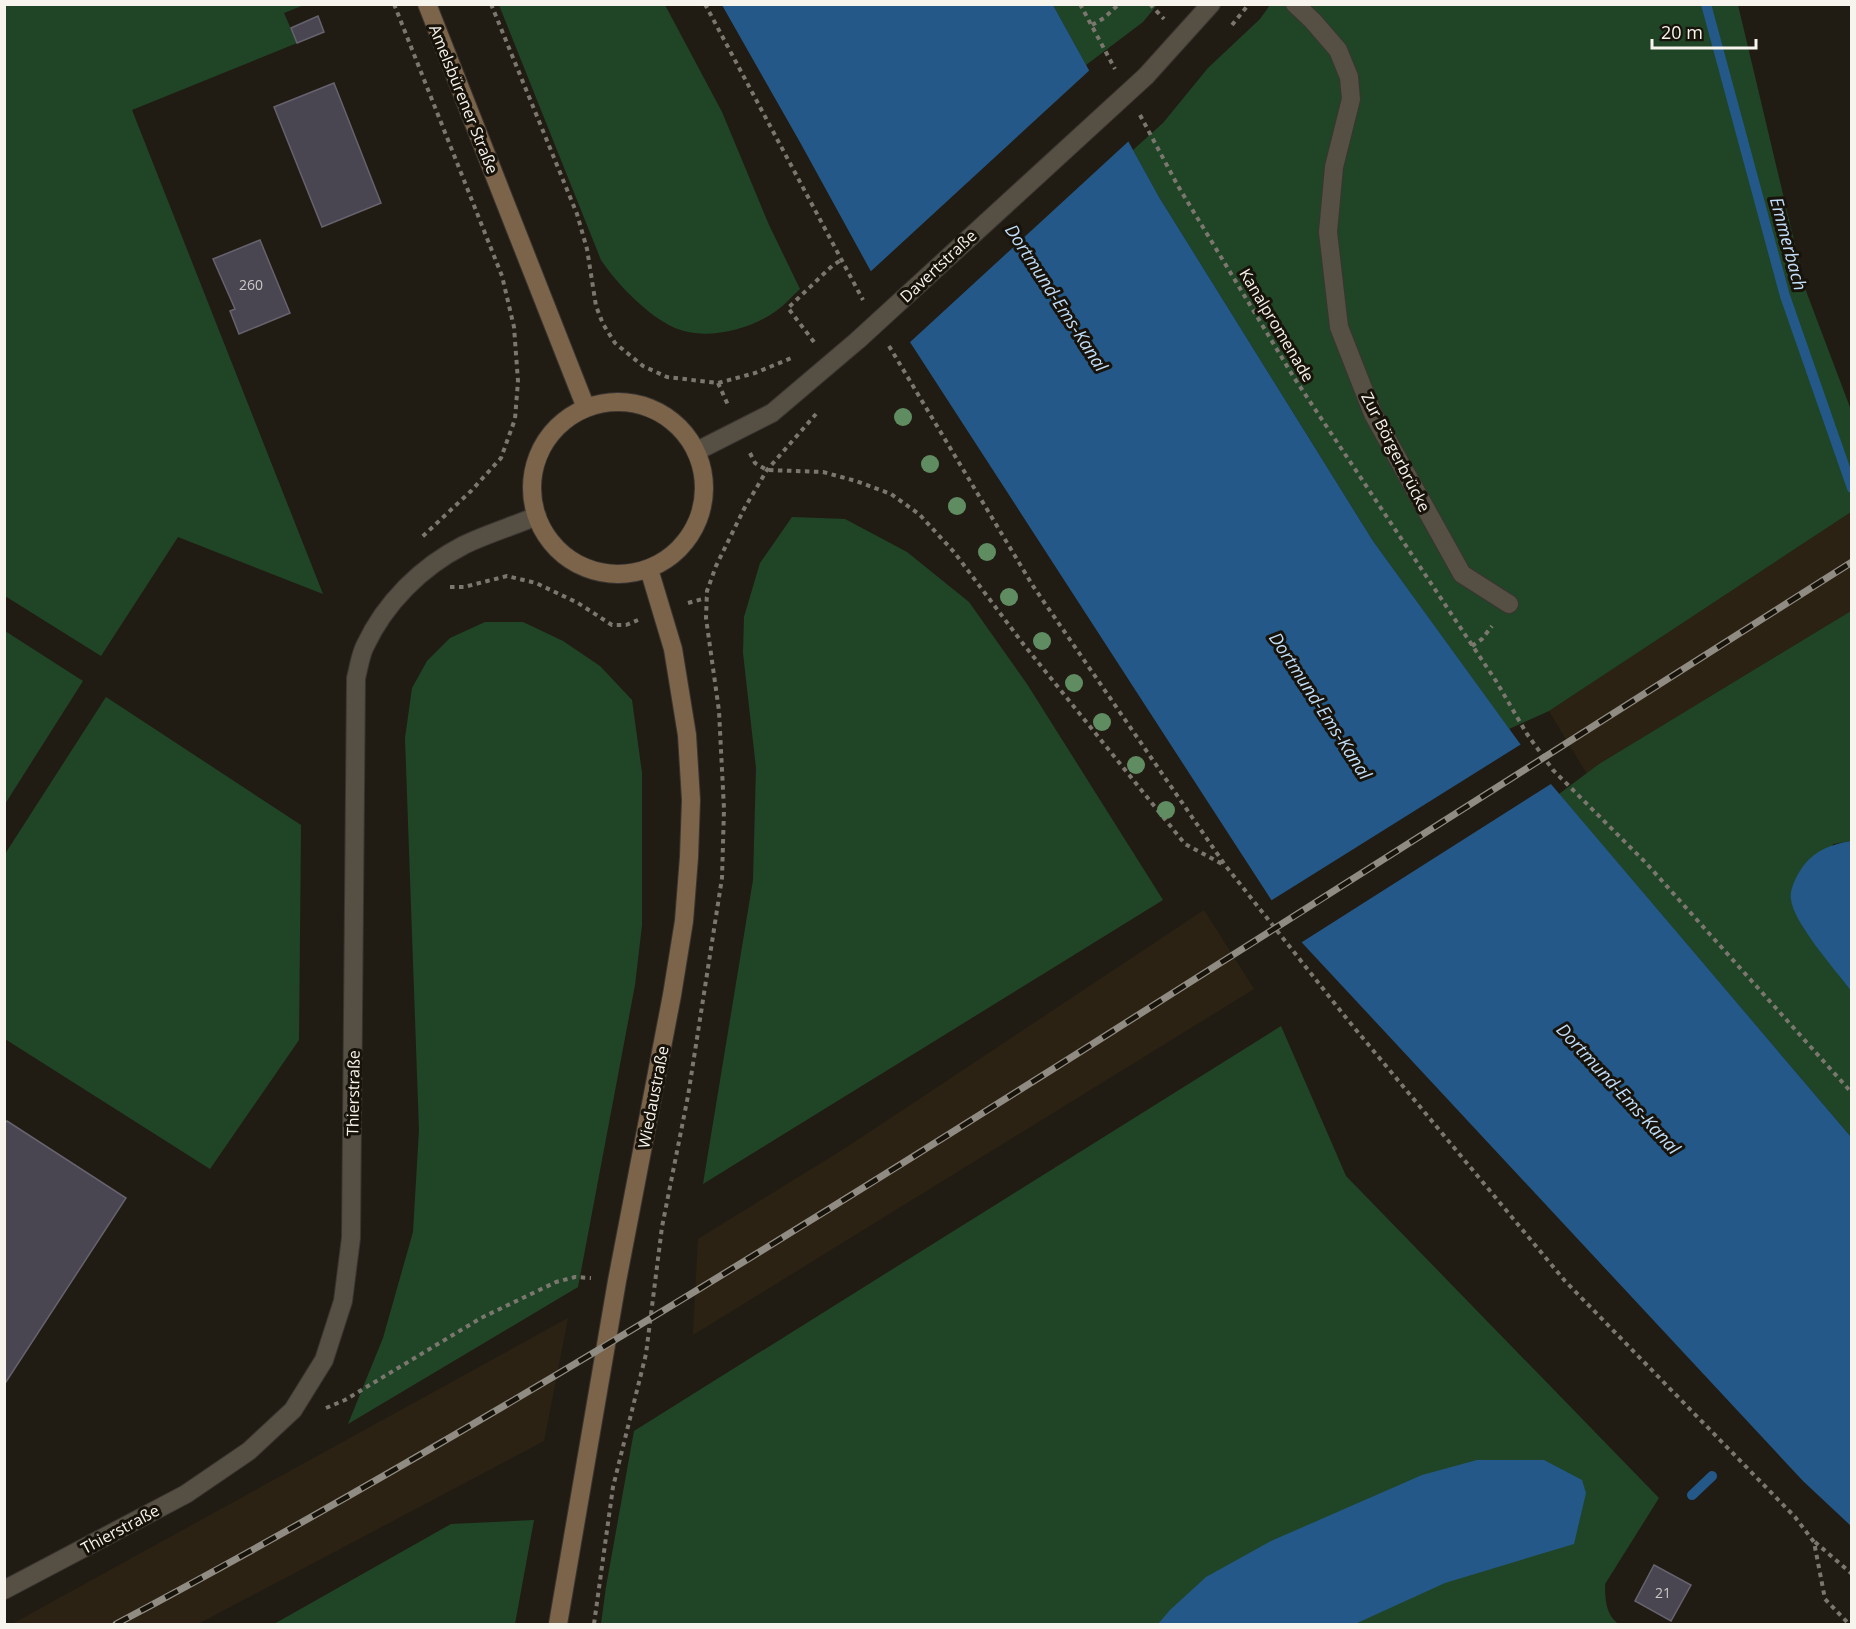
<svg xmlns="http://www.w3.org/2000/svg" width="1856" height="1629" viewBox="0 0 1856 1629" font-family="'Open Sans',sans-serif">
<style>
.built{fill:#2b2213}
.green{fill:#204526}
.water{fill:#235888}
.pier{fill:#211c13}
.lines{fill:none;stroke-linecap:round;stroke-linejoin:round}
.stream{stroke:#235888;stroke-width:10}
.building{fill:#494651;stroke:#66626e;stroke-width:1.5}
.minor-casing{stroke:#3a3531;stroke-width:20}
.tertiary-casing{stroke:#3a3531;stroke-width:20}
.secondary-casing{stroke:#3a3531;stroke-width:20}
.path{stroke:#7b776f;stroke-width:4;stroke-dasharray:4.5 4.5;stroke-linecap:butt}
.minor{stroke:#554f44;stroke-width:18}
.tertiary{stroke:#554f44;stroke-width:18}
.secondary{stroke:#7c644a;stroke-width:18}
.rail-casing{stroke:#908c84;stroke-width:7}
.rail{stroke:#18130a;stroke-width:4.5;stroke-dasharray:14;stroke-linecap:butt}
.tertiary-bridge-casing{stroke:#3a3531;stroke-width:20;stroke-linecap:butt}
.tertiary-bridge{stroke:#554f44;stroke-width:18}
.tree{fill:#608c61}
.labels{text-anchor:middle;stroke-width:6;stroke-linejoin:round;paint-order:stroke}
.number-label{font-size:14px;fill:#ccc8c6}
.street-label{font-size:16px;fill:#f7f3ed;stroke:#18130a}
.water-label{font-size:18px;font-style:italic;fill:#c1defb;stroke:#18130a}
</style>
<rect width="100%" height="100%" fill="#211c13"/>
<path class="built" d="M1851 512V611L1599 764 1587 774 1549 711Z
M1204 910 1254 989 693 1335 698 1239 847 1147Z
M568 1318 544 1441 198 1624H12Z"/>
<path class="green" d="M4 5H304L284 13 297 43 132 110 323 594 178 537 101 656 5 596Z
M499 5H665L722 112 769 225 800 289C792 296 785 305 776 311 750 330 705 341 675 328 648 316 617 284 601 260Z
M1053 5H1157L1143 22 1086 65Z
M1270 5H1738L1806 291 1851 410V512L1549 711 1509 729 1373 541 1159 197 1133 150 1163 123 1208 68 1260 19Z
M792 517 845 519 907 552 969 602 1027 684 1163 900 703 1184 753 880 756 768 743 653 744 617 760 563Z
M1851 611V841L1833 844 1802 926 1851 991V1137L1559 794 1599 764Z
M485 622H523L563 641 600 666 632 700 642 773V925L635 985 578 1287 348 1424 383 1338 413 1232 419 1130 405 738 412 688 427 661 450 638Z
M5 631 83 681 5 804Z
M106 697 301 825 299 1040 210 1169 5 1039V854Z
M1281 1026 1346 1176 1659 1498 1605 1584C1605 1599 1606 1616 1619 1624H601L606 1587 634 1431Z
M534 1520 515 1624H274L451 1524Z"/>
<path class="water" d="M722 5H1053L1159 197 1373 541 1539 770 1851 1137V1526L1803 1481 1292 932 908 339 801 144Z
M1851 841H1852L1851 991C1836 970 1793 923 1791 899 1789 889 1798 873 1804 865 1816 850 1832 844 1851 841Z
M1477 1460H1544L1582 1480 1586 1493 1574 1544 1445 1583 1355 1624H1158L1170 1610 1206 1577 1271 1541 1422 1475Z"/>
<path class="pier" d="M1092 68 1131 139 908 344 869 273Z
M1523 743 1554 782 1299 944 1290 934 1269 902Z"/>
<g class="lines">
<path class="stream" d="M1706 4 1785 296 1852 488
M1692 1495 1712 1476"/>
</g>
<path class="building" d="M318 16 324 32 297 43 291 28Z
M334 83 381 203 322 227 274 107Z
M260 240 290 313 239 334 230 311 235 309 213 259Z
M7 1121 126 1198 4 1385V1124Z
M1654 1565 1691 1585 1671 1621 1635 1601Z"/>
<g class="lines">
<g class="minor-casing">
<path id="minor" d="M1295 4 1313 21 1338 50 1349 77 1351 99 1334 167 1328 232 1339 327 1373 414 1462 574 1509 604
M4 1590 186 1494 249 1451 293 1410 324 1360 343 1301 351 1238 356 678C359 667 360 656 365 646 385 603 421 567 464 545 487 534 513 526 537 516"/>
</g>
<g class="tertiary-casing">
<path id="tertiary" d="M1146 76 1211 4
M697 451 772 413 858 340"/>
</g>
<g class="secondary-casing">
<path id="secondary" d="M427 4 586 408
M532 488a86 86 0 1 1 172 0a86 86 0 1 1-172 0Z
M558 1624 617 1281 672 995 684 921 689 857 691 800 687 735 673 649 649 569"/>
</g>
<path class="path" d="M394 4 502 276 514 327 518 381 515 419 501 458 471 491 422 537
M491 4 577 214 587 249 596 306 603 324 615 343 643 366 667 377 718 383 755 373 794 357
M705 4 863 300
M1080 4 1115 69
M1150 4 1164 19
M1092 25 1104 18 1119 4
M1232 25 1249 4
M1140 115 1178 186 1293 376 1496 681 1527 734 1553 770 1646 863 1852 1093
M814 342 788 308 832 266 841 260
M889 346 1033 586 1225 865 1347 1019 1565 1281 1795 1517 1814 1542 1825 1599 1849 1624
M718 383 728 405
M750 453 755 463 767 470 823 472 856 481 891 494 919 514 954 552 1024 645 1185 844 1224 865
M450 587H464L507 576 536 583 578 603 612 625H626L638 620
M688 603 706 598
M1472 646 1482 639 1492 626
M326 1408 345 1400 481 1318 556 1282 575 1277 591 1278
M1815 1542 1852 1574
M594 1624 613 1487 646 1354 662 1227 688 1096 722 878 724 809 719 711 706 618 707 591 716 566 744 509 767 470 816 414"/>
<use href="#minor" class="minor"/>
<use href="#tertiary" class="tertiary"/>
<use href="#secondary" class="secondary"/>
<g class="rail-casing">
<path id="rail" d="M116 1624C447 1448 766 1250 1083 1050 1339 888 1595 725 1852 562"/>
</g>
<use href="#rail" class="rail"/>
<g class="tertiary-bridge-casing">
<path id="tertiary-bridge" d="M858 340 1146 76"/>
</g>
<use href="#tertiary-bridge" class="tertiary-bridge"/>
</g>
<g class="tree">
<circle cx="903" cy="417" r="9"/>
<circle cx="930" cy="464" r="9"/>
<circle cx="957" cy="506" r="9"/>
<circle cx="987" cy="552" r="9"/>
<circle cx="1009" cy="597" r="9"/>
<circle cx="1042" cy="641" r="9"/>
<circle cx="1074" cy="683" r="9"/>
<circle cx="1102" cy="722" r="9"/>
<circle cx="1136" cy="765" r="9"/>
<circle cx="1166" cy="810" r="9"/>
</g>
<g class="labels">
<g class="number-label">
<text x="251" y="290">260</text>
<text x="1663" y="1598">21</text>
</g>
<g class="street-label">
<text transform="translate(464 99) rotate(68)" y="6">Amelsbürener Straße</text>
<text transform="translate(938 266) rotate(-43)" y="6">Davertstraße</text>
<text transform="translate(1277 325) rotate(59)" y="6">Kanalpromenade</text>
<text transform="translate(1396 452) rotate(63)" y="6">Zur Börgerbrücke</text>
<text transform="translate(353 1093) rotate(-89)" y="6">Thierstraße</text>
<text transform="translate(653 1097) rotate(-79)" y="6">Wiedaustraße</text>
<text transform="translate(120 1529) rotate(-28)" y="6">Thierstraße</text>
</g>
<g class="water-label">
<text transform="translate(1788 244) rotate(75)" y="6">Emmerbach</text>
<text transform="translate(1056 298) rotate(57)" y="6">Dortmund-Ems-Kanal</text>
<text transform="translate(1320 706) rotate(57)" y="6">Dortmund-Ems-Kanal</text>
<text transform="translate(1618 1089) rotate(47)" y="6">Dortmund-Ems-Kanal</text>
</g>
</g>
<rect width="1856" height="1629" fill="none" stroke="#f7f3ed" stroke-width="12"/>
<path d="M1652 39v9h104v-9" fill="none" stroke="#f7f3ed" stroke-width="3"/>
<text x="1661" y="39" font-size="18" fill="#f7f3ed" stroke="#18130a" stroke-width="4.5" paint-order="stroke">20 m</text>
</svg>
